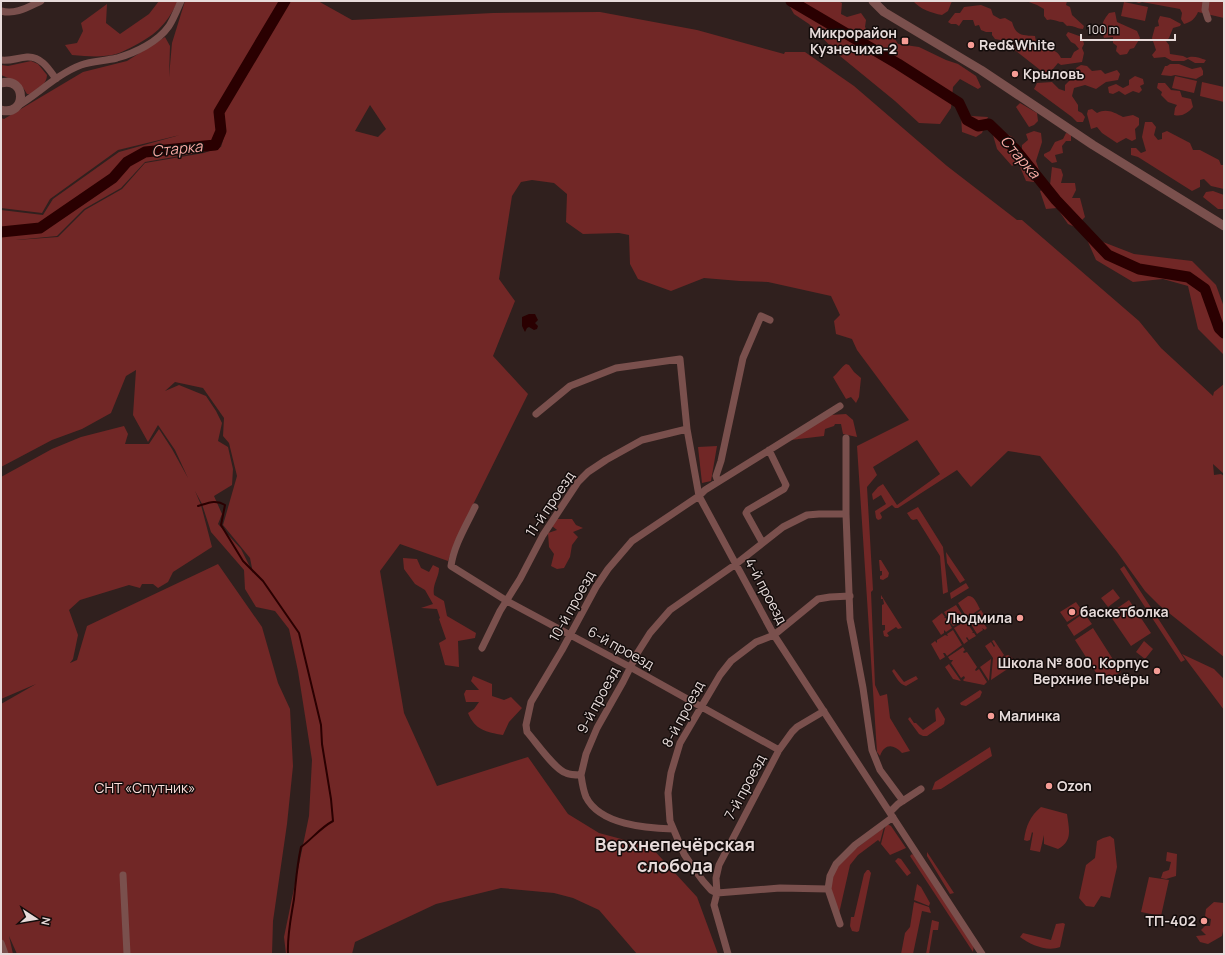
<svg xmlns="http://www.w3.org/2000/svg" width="1225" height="955" viewBox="0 0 1225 955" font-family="Manrope,sans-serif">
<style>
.green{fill:#712726;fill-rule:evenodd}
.water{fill:#2a0001}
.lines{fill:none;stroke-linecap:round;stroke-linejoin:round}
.stream{stroke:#2a0001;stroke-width:2}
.river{stroke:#2a0001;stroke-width:11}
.minor{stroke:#7a504d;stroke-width:7}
.tertiary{stroke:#7a504d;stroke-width:9}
.poi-dot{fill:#f59c95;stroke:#130c0b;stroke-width:1.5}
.labels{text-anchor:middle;stroke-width:3;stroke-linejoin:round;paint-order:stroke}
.poi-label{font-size:14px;font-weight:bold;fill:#e7dbda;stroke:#130c0b;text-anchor:start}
.street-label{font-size:14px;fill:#e7dbda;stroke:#130c0b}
.park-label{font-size:14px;fill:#f9ddda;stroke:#130c0b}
.water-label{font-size:15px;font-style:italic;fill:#f8a9a3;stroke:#130c0b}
.district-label{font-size:18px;font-weight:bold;fill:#e7dbda;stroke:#130c0b}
</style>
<rect width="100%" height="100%" fill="#30201e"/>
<path class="green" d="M159 1H178C166 26 154 36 130 48 125 50 120 53 116 54 101 58 87 56 72 55L65 45 77 43 83 31 81 23 107 4 106 23 120 34 149 14Z
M185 1H318L352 20 493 13 600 12 697 30 784 54 785 52H805L854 86 947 166 1017 220H1022L1139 321 1161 348 1213 396 1214 392 1224 384V474L1213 464 1214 475 1221 474 1224 476V657L1159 605 1145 591 1117 552 1040 456 1008 451 971 487 957 470 898 508H895L892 505 880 513 882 517 881 519 878 520 876 518 875 511 886 504 881 495 873 500 872 494 878 487 883 484 897 505 940 474 917 440 873 467 877 475 867 487 873 590 871 592 875 685 880 696 887 694 890 718 910 751 902 753C893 743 884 744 880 756L877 752 857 446 909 420 857 350 852 339 836 334 834 321 840 315 831 296 768 282 740 281 704 278 671 291 638 279 630 264 629 235 619 233 583 234 566 222 567 194 554 183 532 180 521 182 512 196 499 279 515 301 493 356 528 394 456 539 448 561 400 544 380 571 404 713 437 786 528 757 568 814 599 833 651 847 697 897 718 954H637L599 910 573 898 554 893 501 888 436 904 355 942 352 954H286L284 937 309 816 312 760 298 671 289 629 275 611 256 607 245 589 244 570 211 532 202 504 195 491 201 505 212 547 173 572 168 582 158 588 153 584H142L140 588 129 585 80 600 69 610 78 635 73 659 70 663 77 660 87 626 218 564 262 627 278 683 290 709 293 766 287 824 273 921 272 954H17L9 936 13 954H1V704L36 684 1 699V477L52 449 81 437 124 426 128 434 125 444H149L159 429 172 449 188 478 175 450 158 425 148 442 133 415 136 370 126 376 111 413 82 429 52 440 1 467V210L43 215 53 199 119 152 180 135 118 150 50 199 42 213 1 208V118L4 119 83 72 127 61 165 37 170 46 169 77 172 43ZM370 105 386 129 378 137 355 131ZM225 134 221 147 204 153 145 163 122 189 85 210 58 237 16 240 57 236 84 209 121 188 145 162 203 152 220 146ZM175 382 203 388 224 418 223 436 229 443 237 476 223 525 250 558 253 573 241 549 218 524 222 514 214 496 232 485 233 469 228 447 218 441 222 423 216 411 206 396 179 385 165 391Z
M792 1H838L842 3 841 14 847 17 861 13 866 20 865 27 870 35 877 32 892 34 898 44 919 47 946 60 958 64 976 76 981 87 978 89 960 79 953 87 951 108 940 124 919 123 895 101 840 56 809 24 794 14 790 7Z
M913 1H952L948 11 942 15C931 13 920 9 913 1Z
M1026 1H1067L1066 5 1070 7 1072 15 1084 26 1083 29C1077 29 1073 25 1067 26L1063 22C1057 22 1053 18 1047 20L1044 16V9L1037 5Z
M1133 1H1224V18L1198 12C1195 19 1191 22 1184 24L1181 19 1182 13 1180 9 1142 2 1139 3Z
M1124 2 1148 7 1145 21 1121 16Z
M981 5 991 9 993 15 1000 19 1005 18 1012 22C1016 36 1022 35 1035 36L1036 42 1045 50C1052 49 1058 51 1061 58H1071L1074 52 1079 49 1075 44 1071 42 1066 35 1068 32 1082 37 1084 44 1082 48 1084 53 1082 62 1061 65 1058 63 1053 69 1044 73 1016 51 1006 41 995 39 992 35V32H986L981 30 979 25 975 26 973 20H963L959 26 956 24H951L948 22 955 13H960L964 7Z
M1115 12 1117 22 1137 31 1140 38 1134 48 1130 49 1127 54 1120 55 1116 51 1117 46 1113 43V37L1104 38C1100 28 1102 21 1109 13Z
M1160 16 1170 18 1181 24 1180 26 1173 28 1169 38 1166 41 1169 45 1170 54 1183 56 1187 58C1192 55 1200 58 1206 60L1204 63H1195L1188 59 1184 61H1172L1165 57 1154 58 1152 55 1156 50 1152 38 1155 27 1159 26 1158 21Z
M31 61 38 64 47 75C47 84 38 89 32 94H27C21 82 13 80 1 75V65L8 66Z
M1170 64H1179L1192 69 1201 67 1203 71V75L1196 79 1175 75 1171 76 1161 75 1165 66H1167Z
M1081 65 1087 66 1092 71 1101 70 1105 74 1117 70 1120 74 1118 80 1106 82 1096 89 1085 85 1074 88 1072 96 1078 105V111L1082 113 1085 117 1083 122H1077L1072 117 1034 89 1037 83 1052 82 1059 89 1065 91V85L1071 79H1079L1076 68Z
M1135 76 1143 79 1144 84 1140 86 1142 90 1139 93 1133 91 1125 95 1119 91 1113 94 1109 93 1108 87 1116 84 1123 88 1129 85V80Z
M1175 76 1197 81 1194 93 1172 88Z
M1202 82 1224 87V102L1200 96Z
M1158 83H1165L1171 90 1180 91 1182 97 1191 99 1193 107C1188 113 1182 117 1174 115L1175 108 1177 105 1168 102 1161 95 1162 92 1157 88Z
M1020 103 1037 113 1038 121 1034 125 1029 127 1016 107Z
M963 106 971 116 988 117 982 133 976 137 962 132 961 115Z
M1092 109 1097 113C1106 108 1114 112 1123 117L1133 115 1139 118V125L1135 129 1136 139 1132 141 1126 138 1117 143 1102 133 1097 127 1091 129 1087 114 1088 110Z
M1145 122H1152L1156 127 1154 135 1158 140 1162 139V133L1167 131 1190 143 1193 150H1200L1219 160 1221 165H1224V189L1211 186 1204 179 1200 180V187L1192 191 1138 157 1131 155V148H1136L1141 153 1146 151 1142 137Z
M997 128 1014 138 1013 144 1022 152V145L1028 140 1026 134 1034 131 1041 133 1042 142 1036 161 1039 170 1033 176 1034 182 1026 181 1018 162 1012 166 997 149 993 135Z
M1066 133 1071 134V141H1066L1062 146 1063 153 1055 155 1057 162 1052 163 1044 156V154L1050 151 1055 142 1063 139Z
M1052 167 1061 169 1063 175 1061 183H1075L1076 190 1072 198H1080L1085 217 1075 227 1068 224 1057 208 1046 209 1040 191 1050 185Z
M1213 191 1224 195V209H1218L1203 197 1206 192Z
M1085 235 1134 254 1192 261 1216 285 1224 307V355L1198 329 1188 286 1163 279 1133 282 1096 260Z
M846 364 849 365 854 372 861 378 859 397 856 403 851 397 846 399 833 377C838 373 841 367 846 364Z
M846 414 853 420 857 437 843 434 841 424H835L834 426 825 429 824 436 790 440 830 415Z
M717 446 711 481 702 483 698 447Z
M918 507 943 547 948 592 943 594 940 556 917 519 913 520 911 519 907 513Z
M557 519H572L576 525 583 528 573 532 578 537 572 545 570 557 564 568 557 569 551 566 554 554 549 547 548 533 557 530 552 526Z
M946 552 965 580 960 583 947 563Z
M403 558 417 559 421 568 429 572 433 565 439 568C439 578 432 584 434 595L444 601 447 616 476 633 475 638 458 641 459 667 445 665 439 643 446 639 439 619 440 618 437 609 421 608 433 604 425 590 415 584 404 569Z
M879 560H881L889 573 888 577 883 580 880 579V576L882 575V571H880Z
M1124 566 1185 660 1181 662 1120 569Z
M966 583 969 588 951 599 950 593Z
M1113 589 1120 598 1108 607 1101 598Z
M881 595 902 628 898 629 896 627 887 633 889 636 887 637 884 636 883 631 885 630V625H882V605L884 604 883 599H881Z
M968 596C975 596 977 604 980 609L974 613 975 615 981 610 987 620 984 624 987 628 985 630 982 628 983 630 977 634 958 603Z
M1129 600 1151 633 1131 646 1109 614Z
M1076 602 1083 612 1067 622 1060 612Z
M956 605 963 616 962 618 965 619 958 624 956 623 957 624 953 626 944 612Z
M942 613 945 617 944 618H946L952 628 946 632 944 630V633L941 635 932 621Z
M1084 613 1092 624 1074 636 1067 625Z
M966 621 973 632 972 633H974L976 636 969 640 967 637 966 638 968 641 964 644 954 628Z
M1093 628 1121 672 1102 682 1075 640Z
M953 630 962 645 947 656 945 653H943L945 657 940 660 931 644 935 641 937 643V640L945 635 948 636 947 634Z
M994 640 1004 655 1002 657 1008 655C1012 657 1015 660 1015 664L991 680 993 658 985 646 991 642 994 647 995 646 992 641Z
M1144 641 1153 649 1145 659 1136 652Z
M963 647 965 650 963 652 964 653 967 652 977 667 975 670 976 671 979 669 987 682 984 685 964 681 963 680 965 678 964 676 961 678 951 663 953 660H950L948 657Z
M1182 654 1214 669 1224 679V710Z
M991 659 989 681 980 667Z
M949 664 961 681 953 679 945 667Z
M894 669 904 682 916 676 918 679 906 686C899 684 896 677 892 671Z
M473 676 492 684V696L504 700 511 697 522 708 509 722 503 735C486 732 475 730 468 713L474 709 479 702H466L464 694 466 690H479L471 681Z
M980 690 982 692 980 697 966 706 961 705 960 703Z
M938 707 945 719 944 724 927 736H923L919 734 908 719 910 717 914 723H916L923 730 936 721 935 710Z
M990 747 992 756 941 789 932 790 935 782Z
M1041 807 1067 814C1069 829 1073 841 1058 849L1044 844V835L1040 852 1030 850 1033 833 1032 832 1030 840 1027 841 1024 840C1026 826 1030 816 1041 807Z
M887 824 891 826 906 848 890 855 881 844 885 828Z
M884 827 880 842 878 840 858 855 850 865 838 918 829 891 836 864Z
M1110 836 1114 839 1117 867 1110 898 1101 896 1094 907 1086 906 1079 898 1086 865 1095 858 1097 841 1103 838Z
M927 852 954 893 950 894 927 856Z
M1167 852 1177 854 1176 876 1166 879 1161 878 1163 872 1169 870 1171 862 1166 861Z
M912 854 915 856 974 944 973 952 910 856Z
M898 858 901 859 911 873 907 876 895 861Z
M867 870H869L871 873 859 931 857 932 852 931 850 926 851 917H854L864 874Z
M1149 877 1169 880 1161 916 1141 912Z
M917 884 921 887 930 903 929 906 914 900Z
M914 902 929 907 931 913 922 911 913 954H901L905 933 910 927Z
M1214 902 1224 903V927L1222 936 1208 944 1200 942 1196 936 1206 935 1201 930 1205 926H1210L1211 919 1205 917 1206 909Z
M932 920 939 922 938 930H933L929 954H926Z
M1063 923 1065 924 1060 947C1047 952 1031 945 1020 937L1023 933 1051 940 1056 924Z"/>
<path class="water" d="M529 314H535L538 320 535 323 538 326 537 329 534 330 529 327 527 328 525 332 522 326V317Z"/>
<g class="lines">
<path class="stream" d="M795 3 796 1
M198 506C208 503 216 499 225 505L221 525 243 561 263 581 299 633 321 725 322 744 331 799 333 821C320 828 312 839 301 847 297 865 296 881 294 899 291 918 287 935 288 954"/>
<path class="river" d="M791 1 898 64 959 103 967 120 978 126 989 124 1015 149 1056 200 1108 255 1139 269 1188 277 1205 289 1219 328 1224 333
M1 232 40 228 113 178 127 162 145 152 215 145 221 131 219 112 285 1"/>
<path class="minor" d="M1206 1 1205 10 1208 19
M1 11C16 15 28 7 41 1
M1 60C12 61 16 58 27 57 41 56 49 69 56 79
M16 107C37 95 57 74 81 65 92 61 105 61 117 58 135 53 158 42 169 26 174 18 177 10 181 1
M536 414 570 386 616 368 680 359 687 429 699 496 774 635 982 954
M846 438V514L850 619 863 688 872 750 880 770 903 801
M718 482 716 476 721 461 743 358 761 316 770 320
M475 507C466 526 454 545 451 566L507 601 630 667 779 750
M761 540 746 513 748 510 784 489 786 485 769 450
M482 648 500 611 520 579 543 535 578 482 588 472 606 460 642 440 687 429
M581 775 586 754 597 728 623 682 638 652 650 633 670 610 736 564 783 527 807 515 819 514H846
M890 812 898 804 921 789
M673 829C646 828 600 825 586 797 583 790 582 782 581 775 576 775 570 775 566 773 554 769 536 742 527 732L526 725 531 702 562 650 596 587 608 569 632 541 699 496 705 490 840 406
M123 875 127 954
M717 893 711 890 703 881 692 866 684 854 670 821 668 793 671 773 680 743 720 675 731 661 756 642 774 635 818 599 830 597 850 596
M717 893 780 888 828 889
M840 924 828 889 830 876 836 864 855 845 893 817
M1 943 5 954
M728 954 714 905 717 893 716 878 719 865 779 750 792 732 797 727 824 711"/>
<path class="tertiary" d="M873 1 884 12 981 70 1093 145 1224 226
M1 83C27 76 27 117 1 110"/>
</g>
<g class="poi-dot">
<rect x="901" y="37" width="8" height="8" rx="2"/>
<circle cx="971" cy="45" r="4"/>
<circle cx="1015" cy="74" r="4"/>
<circle cx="1072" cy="612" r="4"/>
<circle cx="1020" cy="618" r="4"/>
<circle cx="1157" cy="671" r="4"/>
<circle cx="991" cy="716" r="4"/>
<circle cx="1049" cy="786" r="4"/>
<circle cx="1204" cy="921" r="4"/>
</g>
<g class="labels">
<g class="poi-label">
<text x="897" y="38" text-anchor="end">Микрорайон<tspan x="897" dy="16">Кузнечиха-2</tspan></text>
<text x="979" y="50">Red&amp;White</text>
<text x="1023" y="79">Крыловъ</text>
<text x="1080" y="617">баскетболка</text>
<text x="1012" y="623" text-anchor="end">Людмила</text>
<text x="1149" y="668" text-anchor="end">Школа № 800. Корпус<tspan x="1149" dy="16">Верхние Печёры</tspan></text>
<text x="999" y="721">Малинка</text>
<text x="1057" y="791">Ozon</text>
<text x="1196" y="926" text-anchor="end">ТП-402</text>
</g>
<g class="street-label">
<text transform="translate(550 504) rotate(-56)" y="5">11-й проезд</text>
<text transform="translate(766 591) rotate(62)" y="5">4-й проезд</text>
<text transform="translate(572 606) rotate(-61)" y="5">10-й проезд</text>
<text transform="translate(621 648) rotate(29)" y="5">6-й проезд</text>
<text transform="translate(598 700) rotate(-62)" y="5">9-й проезд</text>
<text transform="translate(683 714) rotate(-62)" y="5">8-й проезд</text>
<text transform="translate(745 787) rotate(-62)" y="5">7-й проезд</text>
</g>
<g class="park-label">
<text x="145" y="793">СНТ «Спутник»</text>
</g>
<g class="water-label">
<text transform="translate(177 149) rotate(-6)" y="5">Старка</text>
<text transform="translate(1020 157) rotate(49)" y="5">Старка</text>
</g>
<g class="district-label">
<text x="675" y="851">Верхнепечёрская<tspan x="675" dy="21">слобода</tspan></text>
</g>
</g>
<rect width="1225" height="955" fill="none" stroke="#e7dbda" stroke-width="4"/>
<g transform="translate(36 919) rotate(102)" stroke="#130c0b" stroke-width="3" paint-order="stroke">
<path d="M0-3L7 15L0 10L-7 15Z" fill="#e7dbda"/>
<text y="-6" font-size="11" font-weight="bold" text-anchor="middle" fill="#e7dbda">N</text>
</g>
<path d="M1081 34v6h94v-6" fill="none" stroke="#e7dbda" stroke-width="2"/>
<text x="1087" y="34" font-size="12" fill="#e7dbda" stroke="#130c0b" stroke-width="3" paint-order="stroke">100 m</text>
</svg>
